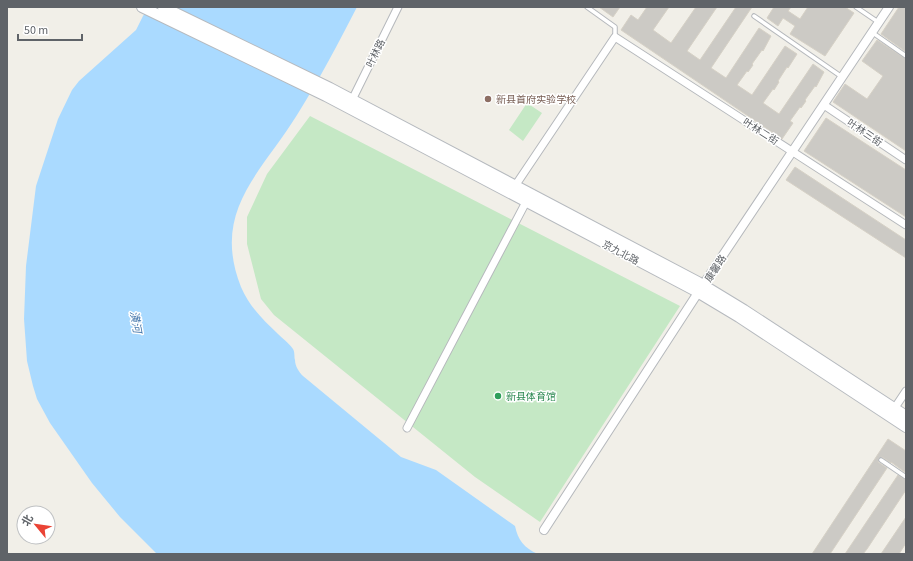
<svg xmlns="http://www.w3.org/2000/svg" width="913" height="561" viewBox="0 0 913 561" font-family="'Source Sans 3','Noto Sans SC',sans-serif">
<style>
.green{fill:#c5e8c5}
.water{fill:#aadaff}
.building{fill:#cccac5;stroke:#d6d1c6}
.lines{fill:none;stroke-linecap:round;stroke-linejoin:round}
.service-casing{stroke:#b5b8bc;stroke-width:5.5}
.minor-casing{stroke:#b5b8bc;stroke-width:9}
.tertiary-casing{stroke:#b5b8bc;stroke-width:10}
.secondary-casing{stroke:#b6babf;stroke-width:12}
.service{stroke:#fff;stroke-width:3.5}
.minor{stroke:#fff;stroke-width:7}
.tertiary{stroke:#fff;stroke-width:8}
.secondary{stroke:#fff;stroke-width:10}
.education-dot{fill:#8d6e63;stroke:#fff;stroke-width:1.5}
.leisure-dot{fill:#2e9e5b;stroke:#fff;stroke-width:1.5}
.labels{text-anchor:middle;stroke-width:3;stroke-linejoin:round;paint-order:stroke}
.street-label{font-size:10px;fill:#5f6368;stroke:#fff}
.education-label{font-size:10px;fill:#785e54;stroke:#fff;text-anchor:start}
.leisure-label{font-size:10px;fill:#27864d;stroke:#fff;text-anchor:start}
.water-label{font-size:11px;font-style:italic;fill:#4174aa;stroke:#fff}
</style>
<rect width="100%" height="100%" fill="#f1efe8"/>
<path class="green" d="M527 103 542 113 523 141 509 130Z
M310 116 680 306 540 522 475 477 274 315 261 299 247 244V217L267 174Z"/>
<path class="water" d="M160 7H357C338 44 319 80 297 115 261 173 211 211 241 287 249 306 263 320 278 334 282 338 289 343 293 349 295 352 294 357 295 360 295 366 299 372 303 376L401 457 436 470 515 526C518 540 524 548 538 554H157L120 517 92 483 50 423 37 399 33 386 27 361 24 319 26 266 36 186 58 119 72 90 79 81 136 30 143 16 146 12Z"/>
<path class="building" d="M599 7H620L613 17Z
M647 7H669L653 30 671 43 696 7H717L687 51 700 60 736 7H752L711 68 726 78 759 28 771 36 763 51 762 50 752 64 753 65 748 72 747 71 737 85 752 95 785 46 797 54 788 68 787 67 778 81 779 82 774 90 773 89 763 103 779 114 813 64 824 72 816 87 815 86 805 100 806 101 801 108 800 107 790 121 793 123 782 139 621 30 631 15 638 20Z
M774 7H791L788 11 800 19 808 7H845L854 13 825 56 790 34 795 26 783 18 778 26 767 18Z
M899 7H906V52L881 34Z
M877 40 906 59V151L833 102 845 84 867 99 883 76 862 61Z
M826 118 906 170V217L804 151Z
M795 167 906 240V258L786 180Z
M888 439 906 451V473L891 462V463L882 457 879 458 878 462 887 468 830 554H812Z
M898 475 906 480V490L867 549 863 554H845Z
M906 517V543L899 554H881Z"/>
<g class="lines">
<g class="service-casing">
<path id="service" d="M587 7 615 27V37
M856 7 878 22
M754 16 842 77
M873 33 906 56
M881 460 906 477"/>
</g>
<g class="minor-casing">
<path id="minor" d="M352 100 398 7
M824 105 906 160
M515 186 615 37 906 225
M894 409 906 391
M407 428 526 202"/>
</g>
<g class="tertiary-casing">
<path id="tertiary" d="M544 530 703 285 889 7"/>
</g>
<g class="secondary-casing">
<path id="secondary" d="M142 7 326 96 694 290 739 317 906 427
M163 7 330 88 698 282 744 310 906 416"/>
</g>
<use href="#service" class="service"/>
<use href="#minor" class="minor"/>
<use href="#tertiary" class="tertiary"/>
<use href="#secondary" class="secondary"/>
</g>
<circle class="education-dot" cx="488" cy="99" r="4"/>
<circle class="leisure-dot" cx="498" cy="396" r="4"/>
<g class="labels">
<g class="street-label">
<text transform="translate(375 53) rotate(-64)" y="4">叶林路</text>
<text transform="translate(761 131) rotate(33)" y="4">叶林二街</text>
<text transform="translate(865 132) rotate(34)" y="4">叶林三街</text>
<text transform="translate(621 252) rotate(28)" y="4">京九北路</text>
<text transform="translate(715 268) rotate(-56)" y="4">康馨路</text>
</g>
<g class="education-label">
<text x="496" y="103">新县首府实验学校</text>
</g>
<g class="leisure-label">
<text x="506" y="400">新县体育馆</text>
</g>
<g class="water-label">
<text transform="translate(136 322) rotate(80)" y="4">潢河</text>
</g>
</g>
<rect width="913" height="561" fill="none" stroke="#5f6368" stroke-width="16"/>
<g transform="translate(36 525) rotate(299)"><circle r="19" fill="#ffffff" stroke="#bfc1c3"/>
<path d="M0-3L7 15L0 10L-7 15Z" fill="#ea4335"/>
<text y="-6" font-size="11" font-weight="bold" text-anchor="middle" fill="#5f6368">北</text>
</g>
<path d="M18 34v6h64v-6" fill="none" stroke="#5f6368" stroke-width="2"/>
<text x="24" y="34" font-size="12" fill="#5f6368" stroke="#ffffff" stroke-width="3" paint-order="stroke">50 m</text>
</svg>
